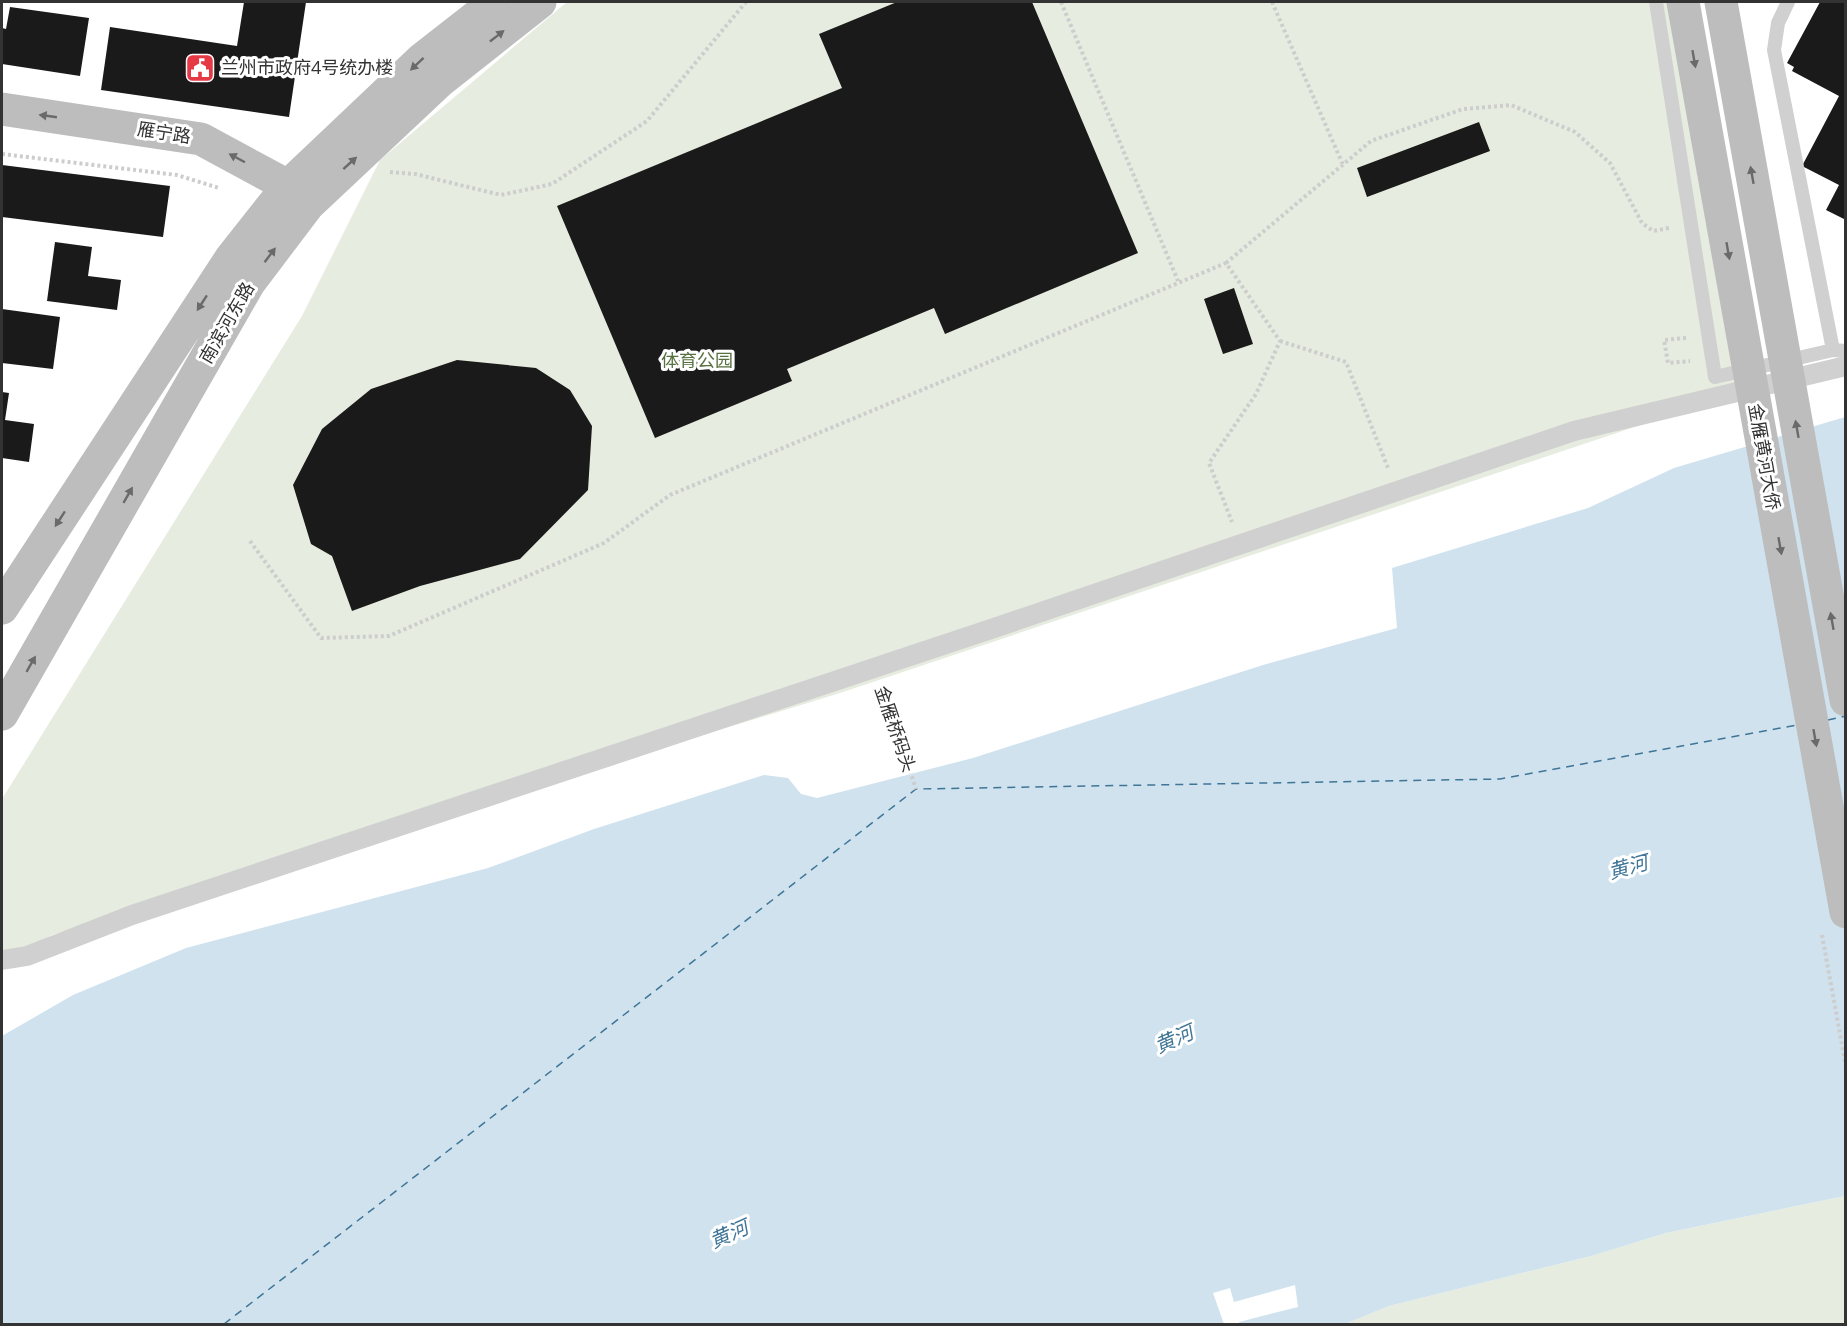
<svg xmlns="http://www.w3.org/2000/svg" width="1847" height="1326" viewBox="0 0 1847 1326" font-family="'Open Sans','Noto Sans SC',sans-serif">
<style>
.green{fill:#e6ecdf}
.water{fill:#cfe2ee}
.pier{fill:#fff}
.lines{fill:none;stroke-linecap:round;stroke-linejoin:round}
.ferry{stroke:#3f7597;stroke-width:1.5;stroke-dasharray:8 6;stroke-linecap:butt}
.building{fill:#1a1a1a}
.path{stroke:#cdcdcd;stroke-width:4;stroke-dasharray:3 3;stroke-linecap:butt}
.service{stroke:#d0d0d0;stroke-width:14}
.pedestrian{stroke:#d0d0d0;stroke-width:20}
.secondary{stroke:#bdbdbd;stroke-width:33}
.oneway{fill:#6a6a6a}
.labels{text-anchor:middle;stroke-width:6;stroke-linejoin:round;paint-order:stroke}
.poi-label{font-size:18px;fill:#333;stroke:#fff;text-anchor:start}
.street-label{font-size:18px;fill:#333;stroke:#fff}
.park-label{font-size:18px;fill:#56703f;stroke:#fff}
.water-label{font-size:20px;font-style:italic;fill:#3f7597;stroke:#fff}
</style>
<rect width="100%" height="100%" fill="#fff"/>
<path class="green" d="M567 2H1678L1742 391 840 693 52 935 2 964V799L302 316 380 160Z
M1845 1196V1324H1345L1389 1306 1591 1256 1666 1233Z"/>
<path class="water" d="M1845 417V1196L1666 1233 1591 1256 1389 1306 1345 1324H2V1036L73 995 186 948 488 868 594 829 764 775 788 778 801 794 817 798 973 758 1263 665 1397 628 1392 568 1588 508 1674 468Z"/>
<path class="pier" d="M1295 1285 1298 1307 1239 1322 1240 1324H1224L1213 1293 1230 1288 1234 1302Z"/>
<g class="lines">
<path class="ferry" d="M1828 720 1846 716
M224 1324 916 789 1500 779 1797 725"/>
</g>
<path class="building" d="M244 2H306L289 117 101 90 110 27 237 46Z
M897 2H1032L1138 253 945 334 934 308 787 369 792 381 655 438 557 206 842 88 819 34Z
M1820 2H1846V220L1826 210 1839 185 1802 166 1839 96 1792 71 1794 67 1787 63Z
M10 7 89 18 80 76 2 64V28L6 29Z
M1479 122 1490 151 1367 197 1357 168Z
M2 165 170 186 163 237 2 217Z
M55 242 92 247 88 276 121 280 117 310 47 301Z
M1234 288 1253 344 1223 354 1204 299Z
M2 309 60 317 53 369 2 363Z
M457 360 536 368 570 390 592 426 588 490 520 559 420 586 352 611 332 556 311 544 293 485 322 429 371 389Z
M2 392 9 393 5 420 34 424 29 462 2 458Z"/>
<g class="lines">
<path class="path" d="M1061 2 1178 281
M1272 2 1343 165
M2 154 177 175 219 188
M390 172 415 174 501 195 552 184 647 121 746 2
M1226 263 1371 141 1463 109 1511 105 1575 132 1610 163 1642 223 1653 231 1669 228
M1686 338 1664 340 1668 363 1690 361
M1280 341 1346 362 1388 468
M250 541 321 638 389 636 604 543 670 495 1226 263 1280 341 1256 394 1209 463 1232 522
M883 691 916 789
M1822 935 1846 1067"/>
<path class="service" d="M1656 2 1715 377 1833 350 1846 351
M1788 2 1778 23 1774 50 1833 350"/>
<path class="pedestrian" d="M2 960 27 956 132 915 997 627 1574 431 1846 366"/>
<path class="secondary" d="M1683 2 1846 912
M1721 2 1846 700
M2 109 201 139 288 186 304 200
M2 608 231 258 288 186 422 59 495 2
M2 714 249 283 308 205 440 81 540 2"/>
</g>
<defs><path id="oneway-solid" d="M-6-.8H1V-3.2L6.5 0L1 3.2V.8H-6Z" transform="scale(1.5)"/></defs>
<g class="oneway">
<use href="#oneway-solid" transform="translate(497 36) rotate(-38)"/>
<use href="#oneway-solid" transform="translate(1694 59) rotate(80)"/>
<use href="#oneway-solid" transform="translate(417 64) rotate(137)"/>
<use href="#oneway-solid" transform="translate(48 116) rotate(-172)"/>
<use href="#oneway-solid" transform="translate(237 158) rotate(-152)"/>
<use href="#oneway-solid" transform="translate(350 163) rotate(-42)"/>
<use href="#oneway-solid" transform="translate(1752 175) rotate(-100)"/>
<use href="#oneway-solid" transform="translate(1728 251) rotate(80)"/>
<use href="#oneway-solid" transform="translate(270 255) rotate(-53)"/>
<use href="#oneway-solid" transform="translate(202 303) rotate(123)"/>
<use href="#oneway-solid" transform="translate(1797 429) rotate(-100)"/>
<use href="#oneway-solid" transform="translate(128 495) rotate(-60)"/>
<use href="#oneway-solid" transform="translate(60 519) rotate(123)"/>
<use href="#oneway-solid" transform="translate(1780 546) rotate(80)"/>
<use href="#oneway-solid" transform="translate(1832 621) rotate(-100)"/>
<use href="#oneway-solid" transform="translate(31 664) rotate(-60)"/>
<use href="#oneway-solid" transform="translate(1815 738) rotate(80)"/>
</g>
<defs>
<g id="civic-square" transform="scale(1.5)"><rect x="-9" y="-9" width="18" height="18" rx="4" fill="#e63946" stroke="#fff"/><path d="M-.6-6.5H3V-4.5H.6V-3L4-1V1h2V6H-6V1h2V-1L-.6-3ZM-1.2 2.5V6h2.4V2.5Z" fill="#fff"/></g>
</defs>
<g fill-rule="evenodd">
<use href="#civic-square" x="200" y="68"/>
</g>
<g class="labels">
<g class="poi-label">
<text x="221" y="74">兰州市政府4号统办楼</text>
</g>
<g class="street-label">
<text transform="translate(164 133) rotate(9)" y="6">雁宁路</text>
<text transform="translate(227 323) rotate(-60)" y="6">南滨河东路</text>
<text transform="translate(1764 457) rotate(80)" y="6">金雁黄河大侨</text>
<text transform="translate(895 729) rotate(71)" y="6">金雁桥码头</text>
</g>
<g class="park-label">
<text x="697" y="367">体育公园</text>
</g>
<g class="water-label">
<text transform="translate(1628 867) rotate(-15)" y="7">黄河</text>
<text transform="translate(1174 1039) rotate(-24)" y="7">黄河</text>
<text transform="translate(729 1234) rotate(-24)" y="7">黄河</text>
</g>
</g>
<rect width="1847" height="1326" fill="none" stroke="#333333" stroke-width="6"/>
</svg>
